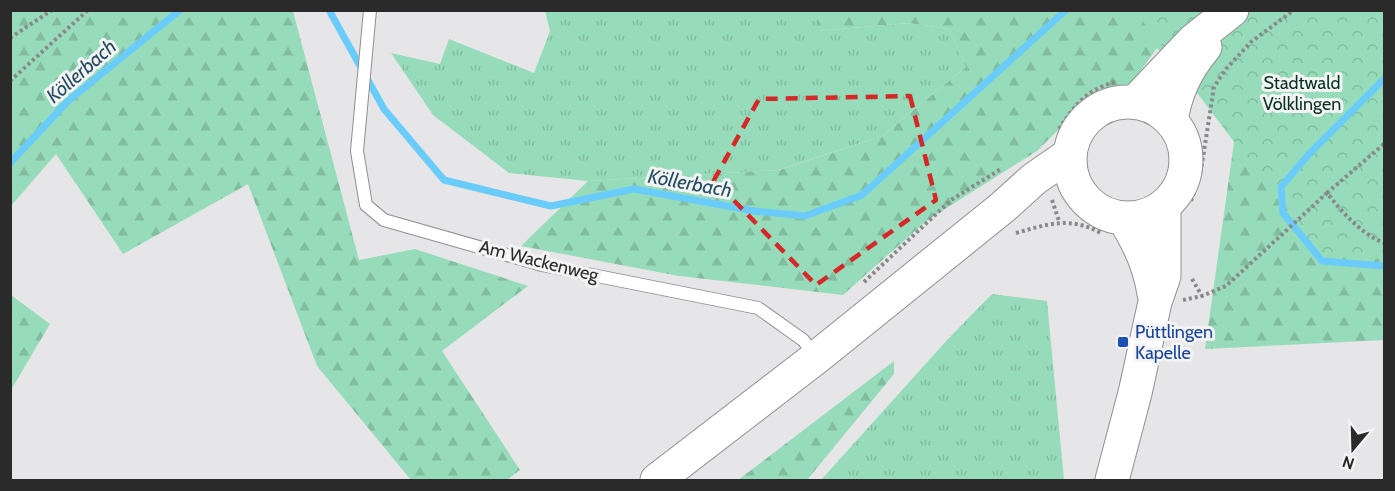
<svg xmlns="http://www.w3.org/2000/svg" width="1395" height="491" viewBox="0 0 1395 491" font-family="Cabin,sans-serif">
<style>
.grass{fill:url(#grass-tufts)}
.forest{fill:url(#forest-firs)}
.park{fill:url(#park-crowns)}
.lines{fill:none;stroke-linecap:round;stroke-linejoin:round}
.stream{stroke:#6accfa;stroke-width:7}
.lane-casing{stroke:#909091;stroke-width:14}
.secondary-casing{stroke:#909091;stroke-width:35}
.path{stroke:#89898b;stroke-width:4;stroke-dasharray:3 3;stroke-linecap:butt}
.lane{stroke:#fff;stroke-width:12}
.secondary{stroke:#fff;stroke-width:33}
.marked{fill:none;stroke:#d62828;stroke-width:4.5;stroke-dasharray:12 8;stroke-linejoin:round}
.transit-dot{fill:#1a4fb4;stroke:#f4f4f5;stroke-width:2}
.labels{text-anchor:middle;stroke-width:6;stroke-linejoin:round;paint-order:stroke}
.park-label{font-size:18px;fill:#053221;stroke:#f4f4f5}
.street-label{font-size:18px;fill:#2a2a2b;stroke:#f4f4f5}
.transit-label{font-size:18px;fill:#164399;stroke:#f4f4f5;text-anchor:start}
.water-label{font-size:20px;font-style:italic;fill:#224c60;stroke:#f4f4f5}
</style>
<defs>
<pattern id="grass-tufts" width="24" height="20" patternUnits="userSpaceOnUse" patternTransform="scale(1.5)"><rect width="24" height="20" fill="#97dcba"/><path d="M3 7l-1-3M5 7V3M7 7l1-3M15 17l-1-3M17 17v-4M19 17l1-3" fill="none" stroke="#82bda0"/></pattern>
<pattern id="forest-firs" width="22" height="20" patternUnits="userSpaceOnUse" patternTransform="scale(1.5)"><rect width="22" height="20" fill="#97dcba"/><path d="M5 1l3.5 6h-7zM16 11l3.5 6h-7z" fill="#82bda0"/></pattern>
<pattern id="park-crowns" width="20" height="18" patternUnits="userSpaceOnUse" patternTransform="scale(1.5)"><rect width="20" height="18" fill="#97dcba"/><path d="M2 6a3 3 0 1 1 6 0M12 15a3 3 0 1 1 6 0" fill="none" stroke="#82bda0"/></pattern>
</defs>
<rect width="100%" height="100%" fill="#e6e6e8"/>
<path class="grass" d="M818 10V31L908 23 949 29 966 67 882 136 778 170 588 181 509 173 433 115 391 53 440 64 449 39 534 73 550 31 545 11Z
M992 294 1047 301 1064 480H821L948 339Z"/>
<path class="forest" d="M11 10 293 11 359 260 415 249 528 286 442 351 520 470 507 480H411L317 366 248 184 123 254 56 154 11 206Z
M818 11H1384V340L1205 349 1235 135 1157 48 1129 87 1098 90 1037 151 926 221 843 295 679 276 521 246 588 181 779 170 882 136 966 67 949 29 908 23 818 31Z
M11 295 50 324 11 390Z
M894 361V374L807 480H738Z"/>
<path class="park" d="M1135 11H1384V259L1319 254Z"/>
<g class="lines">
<path class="stream" d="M329 10 384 109 444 180 551 206 634 189 754 211 805 216 862 195 1066 10
M1384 79 1309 154 1281 187 1283 213 1322 261 1384 266
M10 163 68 101 180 10"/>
<g class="lane-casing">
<path id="lane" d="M370 10 357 151 366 205 384 220 542 265 758 308 803 340 816 356"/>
</g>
<g class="secondary-casing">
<path id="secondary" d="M1070 160a58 58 0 1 1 116 0a58 58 0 1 1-116 0Z
M1135 102 1193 41 1232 10
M1171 121C1175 93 1187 68 1205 47
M1124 219C1139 242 1150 266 1154 294
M657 480 817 357 1003 207 1034 179 1070 154
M1112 480 1135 393 1155 302 1164 276V206"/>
</g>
<path class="path" d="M10 38 52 10
M10 81 88 10
M1059 129C1076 104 1084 91 1115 82
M1327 193 1384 144
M1052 200 1059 221
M1191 201 1201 170 1214 87 1226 69 1251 42 1294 10
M1016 233C1048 224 1069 216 1101 233
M1192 279 1202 296
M864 282 951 200 1001 169
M1183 300 1202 296 1226 286 1327 193C1343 213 1360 233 1384 243"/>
<use href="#lane" class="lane"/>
<use href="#secondary" class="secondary"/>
</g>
<path class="marked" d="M910 96 936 200 816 285 714 180 759 99Z"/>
<rect class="transit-dot" x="1117" y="336" width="12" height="12" rx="3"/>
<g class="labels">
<g class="park-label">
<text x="1302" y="89">Stadtwald<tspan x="1302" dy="21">Völklingen</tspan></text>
</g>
<g class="street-label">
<text transform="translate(539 261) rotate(14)" y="6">Am Wackenweg</text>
</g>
<g class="transit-label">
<text x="1135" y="338">Püttlingen<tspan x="1135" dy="21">Kapelle</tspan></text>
</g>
<g class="water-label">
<text transform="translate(81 71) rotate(-41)" y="7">Köllerbach</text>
<text transform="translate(690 183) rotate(10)" y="7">Köllerbach</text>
</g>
</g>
<rect width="1395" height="491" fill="none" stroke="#2a2a2b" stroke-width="24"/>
<g transform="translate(1353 449) rotate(199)" stroke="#f4f4f5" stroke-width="4.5" paint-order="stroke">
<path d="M0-4.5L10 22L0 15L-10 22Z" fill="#2a2a2b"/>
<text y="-9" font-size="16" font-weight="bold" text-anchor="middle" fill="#2a2a2b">N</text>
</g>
</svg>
